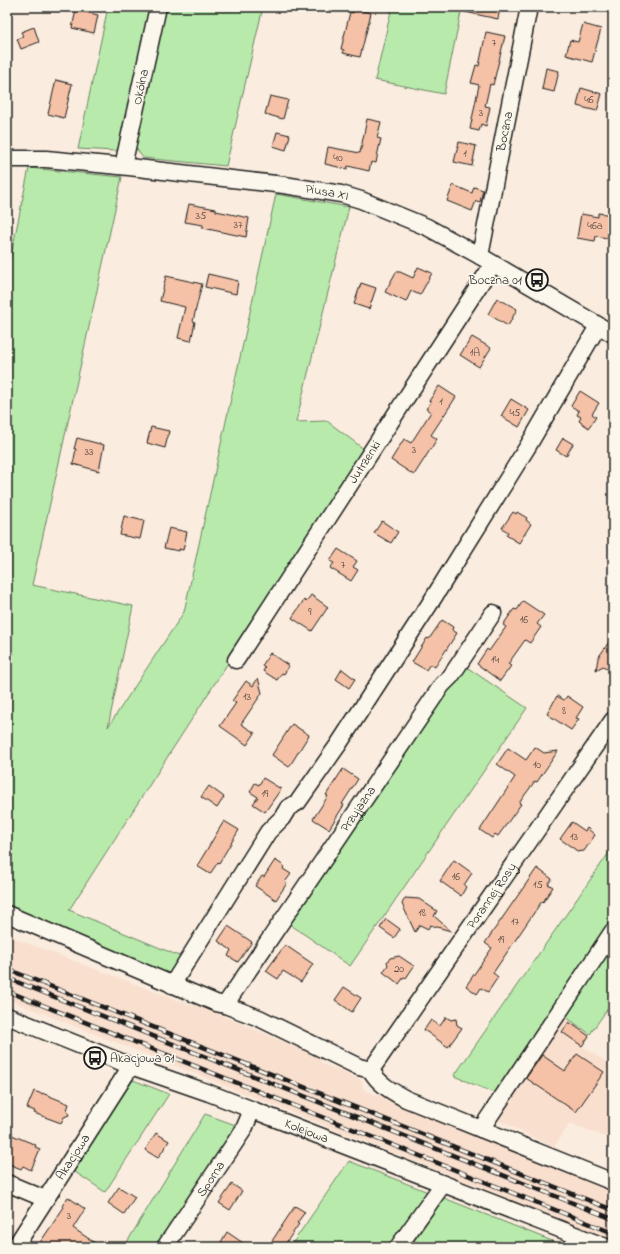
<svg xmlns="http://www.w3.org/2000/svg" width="620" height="1254" viewBox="0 0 620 1254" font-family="'Indie Flower',sans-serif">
<rect width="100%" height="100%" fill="#faecde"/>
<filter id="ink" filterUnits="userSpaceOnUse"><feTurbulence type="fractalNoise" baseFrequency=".025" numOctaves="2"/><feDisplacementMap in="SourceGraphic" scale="8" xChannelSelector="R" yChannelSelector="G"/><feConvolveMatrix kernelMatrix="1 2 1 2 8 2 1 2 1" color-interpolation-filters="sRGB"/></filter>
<g filter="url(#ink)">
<!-- built -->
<path fill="#f9dfce" d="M 7,931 L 16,939 L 190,1005 L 200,1006 L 316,1056 L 323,1064 L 361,1080 L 364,1090 L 613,1190 L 613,1240 L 7,999 Z
M 563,1015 L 590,1034 L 582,1046 L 611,1065 L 605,1073 L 611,1077 L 613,1074 L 613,1140 L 570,1123 L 554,1147 L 496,1119 Z"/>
<!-- green -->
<path fill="#b8ebab" stroke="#6a8464" d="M 108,7 L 153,7 L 119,146 L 116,151 L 78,149 Z
M 157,7 L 263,7 L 226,166 L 143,158 L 133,144 Z
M 392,7 L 462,7 L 444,94 L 375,80 Z
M 29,168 L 122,177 L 32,585 L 133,606 L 108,727 L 184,612 L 276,194 L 349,207 L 296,422 L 327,421 L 365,450 L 69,910 L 184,958 L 171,979 L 56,930 L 7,905 L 7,275 Z
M 462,664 L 527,708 L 350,966 L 288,923 Z
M 613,847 L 613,918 L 494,1093 L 454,1076 Z
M 613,942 L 613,1001 L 590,1034 L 563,1015 Z
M 133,1080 L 169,1094 L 105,1192 L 72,1170 Z
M 205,1114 L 241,1127 L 161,1247 L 124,1247 Z
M 349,1161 L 428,1192 L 390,1247 L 290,1247 Z
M 444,1198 L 567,1247 L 410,1247 Z"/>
<!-- building -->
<path fill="#f6c2a7" stroke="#1c1c1c" d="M 465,7 L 500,7 L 498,19 L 465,12 Z
M 354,9 L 371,13 L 360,57 L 343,53 L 344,50 L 341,49 L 350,12 L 353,13 Z
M 76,10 L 98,15 L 94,33 L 72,28 Z
M 583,24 L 601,29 L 592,62 L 566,55 L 570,40 L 578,42 Z
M 34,27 L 39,42 L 21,49 L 17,39 L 23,36 L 21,32 Z
M 486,32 L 505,36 L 493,85 L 490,84 L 485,106 L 490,107 L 486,126 L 481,124 L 479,131 L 470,129 L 479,85 L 471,83 L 476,65 L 479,66 Z
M 546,68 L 559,71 L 554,92 L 542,89 Z
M 56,80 L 72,84 L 64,118 L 48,114 Z
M 581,88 L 602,94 L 597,111 L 577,106 Z
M 270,96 L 288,100 L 283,119 L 265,114 Z
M 367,119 L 381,122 L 377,138 L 381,139 L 378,152 L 376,163 L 371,162 L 369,171 L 348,166 L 347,169 L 325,164 L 328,147 L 360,153 Z
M 277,132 L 290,135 L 286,150 L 273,146 Z
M 459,142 L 476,146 L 472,166 L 454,162 Z
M 453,185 L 472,193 L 474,187 L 483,190 L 480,202 L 476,201 L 472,211 L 447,201 Z
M 189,204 L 216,209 L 216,211 L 249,218 L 246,237 L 203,228 L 203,225 L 185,222 Z
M 598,213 L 613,215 L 613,239 L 596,236 L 595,241 L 577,238 L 581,214 L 598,217 Z
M 418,267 L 432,273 L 420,295 L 411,291 L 406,302 L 385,292 L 396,272 L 400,272 L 413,278 Z
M 208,274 L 238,281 L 236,294 L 205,287 Z
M 166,276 L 202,284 L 193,321 L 195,322 L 191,341 L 178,338 L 185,307 L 160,301 Z
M 361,283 L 376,288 L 369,309 L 354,304 Z
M 497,298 L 517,309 L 508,326 L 488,314 Z
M 472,337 L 491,348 L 479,367 L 460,355 Z
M 439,386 L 456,397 L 431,435 L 437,439 L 414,475 L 391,460 L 404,439 L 411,443 L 431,412 L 426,409 L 431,402 L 429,401 Z
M 580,391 L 599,403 L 592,414 L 596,417 L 589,428 L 579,421 L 581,417 L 577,415 L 579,411 L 571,406 Z
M 511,399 L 529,410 L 519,427 L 501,416 Z
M 151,427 L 169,431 L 165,448 L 147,443 Z
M 77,438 L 104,445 L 99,471 L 73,464 L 76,449 L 74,449 Z
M 563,438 L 573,444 L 566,456 L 556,450 Z
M 513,512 L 516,514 L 517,512 L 527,518 L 526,520 L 531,524 L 519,543 L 506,535 L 508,532 L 502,528 Z
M 124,516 L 144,521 L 140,539 L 120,535 Z
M 382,521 L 398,532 L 391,543 L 374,533 Z
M 169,528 L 187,532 L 183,550 L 179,549 L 179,551 L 164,548 Z
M 338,549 L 357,561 L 353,567 L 358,570 L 351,581 L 330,568 L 334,563 L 330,561 Z
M 311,595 L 328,607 L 312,631 L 292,618 L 304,600 L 306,602 Z
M 523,601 L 544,615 L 537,624 L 541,627 L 530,643 L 525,640 L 508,664 L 511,666 L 500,681 L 477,664 L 487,649 L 489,651 L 506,627 L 503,625 L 514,609 L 517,610 Z
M 442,620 L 453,627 L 452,630 L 457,633 L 435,667 L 430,664 L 426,670 L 412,662 L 427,638 L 429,639 Z
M 613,636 L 613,672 L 603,666 L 596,670 L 598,658 Z
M 270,653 L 289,666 L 284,674 L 282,673 L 277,680 L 263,671 L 265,668 L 262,666 Z
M 342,669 L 355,679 L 349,688 L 336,679 Z
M 258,678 L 262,693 L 241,724 L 255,733 L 247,745 L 220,726 L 236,703 L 232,701 L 246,681 L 253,686 Z
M 557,696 L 564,700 L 567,696 L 583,707 L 576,718 L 579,719 L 571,730 L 547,714 Z
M 292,724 L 309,735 L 289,767 L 272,755 Z
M 535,747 L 544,753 L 558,751 L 537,782 L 535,781 L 519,803 L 521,804 L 498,836 L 495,834 L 492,838 L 480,830 L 515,777 L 497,764 L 508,748 L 526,760 Z
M 343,769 L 358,779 L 342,804 L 344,805 L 329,829 L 313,819 L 328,796 L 326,795 Z
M 263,778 L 281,789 L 265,812 L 253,804 L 258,797 L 250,792 L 255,783 L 259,785 Z
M 209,786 L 224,797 L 217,808 L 201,797 Z
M 224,821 L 239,830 L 219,863 L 218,862 L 210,874 L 197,866 Z
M 572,822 L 585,831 L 587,828 L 595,835 L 584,851 L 577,852 L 576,850 L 560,839 Z
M 275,860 L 284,866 L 283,869 L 291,874 L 285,882 L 287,883 L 276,900 L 255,886 L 262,876 L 264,877 Z
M 454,860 L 472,873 L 464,885 L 466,887 L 461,896 L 440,881 Z
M 537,868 L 552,879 L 548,884 L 553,887 L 543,902 L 542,901 L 493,973 L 498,977 L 488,992 L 481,988 L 477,994 L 466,986 L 492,948 L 485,943 Z
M 405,898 L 419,899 L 437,911 L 434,916 L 451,931 L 430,925 L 428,929 L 420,925 L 415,932 L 402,904 Z
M 386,919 L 400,929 L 394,938 L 380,928 Z
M 228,926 L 252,942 L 238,962 L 228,956 L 231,950 L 218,941 Z
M 285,945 L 313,964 L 301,982 L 283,971 L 278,979 L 266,971 Z
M 399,956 L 414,966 L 406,978 L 404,977 L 399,984 L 383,972 L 388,965 L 387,962 L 390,958 Z
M 344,987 L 361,998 L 352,1012 L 335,1000 Z
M 446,1017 L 451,1020 L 456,1019 L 457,1025 L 462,1028 L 448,1047 L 424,1030 L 431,1020 L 440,1026 Z
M 569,1022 L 589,1036 L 582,1046 L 562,1032 Z
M 577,1054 L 604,1072 L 576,1112 L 526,1078 L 542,1055 L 565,1071 Z
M 34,1091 L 42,1094 L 42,1093 L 69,1104 L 67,1110 L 69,1115 L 64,1117 L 61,1123 L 34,1113 L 35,1111 L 27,1108 Z
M 7,1133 L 36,1145 L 35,1147 L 40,1149 L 31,1170 L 23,1166 L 21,1169 L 7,1163 Z
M 156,1133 L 169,1141 L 158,1158 L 145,1150 Z
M 232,1184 L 242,1191 L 230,1210 L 219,1203 Z
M 119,1187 L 135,1197 L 124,1214 L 108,1203 Z
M 68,1197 L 85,1209 L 73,1228 L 101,1247 L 37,1247 L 64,1207 L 62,1206 Z
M 295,1206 L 305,1212 L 297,1223 L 299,1224 L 283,1247 L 268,1247 Z
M 227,1232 L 249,1247 L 218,1247 Z"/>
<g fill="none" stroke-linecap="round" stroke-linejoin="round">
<!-- minor casing -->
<g stroke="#1c1c1c" stroke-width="19">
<g id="minor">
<path id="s1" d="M 7,159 L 46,159 L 129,167 L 284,185 L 341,194 L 361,200 L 427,227 L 480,256 L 613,334"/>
<path id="s2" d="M 123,166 L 158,7"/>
<path id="s3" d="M 480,256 L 529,7"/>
<path id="s4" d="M 236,660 L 493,264"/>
<path d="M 7,914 L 216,1003 L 225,1005 L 259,1018 L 359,1067 L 371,1070 C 378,1084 393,1092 406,1099 L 613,1182"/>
<path d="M 172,985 L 268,832 L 282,818 L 288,808 L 298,802 L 338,745 L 429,605 L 528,446 L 598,326"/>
<path id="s5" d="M 225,1005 L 442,685 L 451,676 L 493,613"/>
<path id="s6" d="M 7,1016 L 131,1066 L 209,1093 L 606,1247"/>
<path id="s7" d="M 371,1070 L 613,720"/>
<path d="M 481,1129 L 613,931"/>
<path d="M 7,1183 L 45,1199"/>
<path id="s8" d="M 15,1247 L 131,1066"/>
<path id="s9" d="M 165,1247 L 244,1129 L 252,1110"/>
<path d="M 398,1247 L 443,1184"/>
</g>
</g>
<!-- minor -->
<use href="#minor" stroke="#fbf7ec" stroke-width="16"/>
<!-- rail casing -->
<g stroke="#1c1c1c" stroke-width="4.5">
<path id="rail" d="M 7,969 L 613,1210
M 7,978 L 613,1219
M 7,991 L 613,1233"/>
</g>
<!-- rail -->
<use href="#rail" stroke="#fbf7ec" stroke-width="3" stroke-dasharray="9" stroke-linecap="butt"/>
</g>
</g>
<!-- icons -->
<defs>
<g id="bus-ring" transform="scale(1.15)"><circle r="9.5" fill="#fbf7ec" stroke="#1c1c1c" stroke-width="1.5"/><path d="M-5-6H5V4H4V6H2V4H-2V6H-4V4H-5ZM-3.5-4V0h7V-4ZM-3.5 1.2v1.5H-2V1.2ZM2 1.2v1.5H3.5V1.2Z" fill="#1c1c1c"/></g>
</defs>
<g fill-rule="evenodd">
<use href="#bus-ring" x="537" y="280"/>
<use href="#bus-ring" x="95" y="1058"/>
</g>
<g text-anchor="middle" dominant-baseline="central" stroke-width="3.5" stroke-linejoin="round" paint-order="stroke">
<!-- number labels -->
<g font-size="11" fill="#52463f">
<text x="494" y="43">7</text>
<text x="589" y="100">46</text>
<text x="481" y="113">3</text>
<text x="465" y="154">1</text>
<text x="338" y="158">40</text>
<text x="201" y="216">35</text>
<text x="238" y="225">37</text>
<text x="595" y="226">46a</text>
<text x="475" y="353">1A</text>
<text x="441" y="402">1</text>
<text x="515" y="413">45</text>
<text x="414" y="450">3</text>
<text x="89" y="452">33</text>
<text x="343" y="565">7</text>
<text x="310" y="612">9</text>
<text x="524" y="620">16</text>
<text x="495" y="660">14</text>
<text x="247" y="697">13</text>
<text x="564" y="711">8</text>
<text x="537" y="765">10</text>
<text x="265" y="794">19</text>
<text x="574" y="837">13</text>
<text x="456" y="877">16</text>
<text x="538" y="885">15</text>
<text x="422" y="913">18</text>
<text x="515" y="922">17</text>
<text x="501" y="940">19</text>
<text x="399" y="969">20</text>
<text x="69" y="1216">3</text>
</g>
<!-- street labels -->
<g font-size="13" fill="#1c1c1c" stroke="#fbf7ec">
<text stroke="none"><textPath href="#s2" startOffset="81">Okólna</textPath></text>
<text stroke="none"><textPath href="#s3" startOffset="127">Boczna</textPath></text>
<text stroke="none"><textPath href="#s1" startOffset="322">Piusa XI</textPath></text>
<text stroke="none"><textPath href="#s4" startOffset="236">Jutrzenki</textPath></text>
<text stroke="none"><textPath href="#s5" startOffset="237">Przyjazna</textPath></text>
<text stroke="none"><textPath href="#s7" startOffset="212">Porannej Rosy</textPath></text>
<text stroke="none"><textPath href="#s6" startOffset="321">Kolejowa</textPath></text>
<text stroke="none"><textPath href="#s8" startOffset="107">Akacjowa</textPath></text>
<text stroke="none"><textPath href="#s9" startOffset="82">Sporna</textPath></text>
</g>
<!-- poi labels -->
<g font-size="13" fill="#1c1c1c" stroke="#fbf7ec" text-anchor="end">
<text x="522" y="280">Boczna 01</text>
<text x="110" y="1058" text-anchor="start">Akacjowa 01</text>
</g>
</g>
<!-- margin -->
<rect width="620" height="1254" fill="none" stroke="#fbf7ec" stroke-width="24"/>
<rect x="12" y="12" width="596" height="1230" fill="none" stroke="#1c1c1c" stroke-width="1.5" filter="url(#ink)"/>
</svg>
